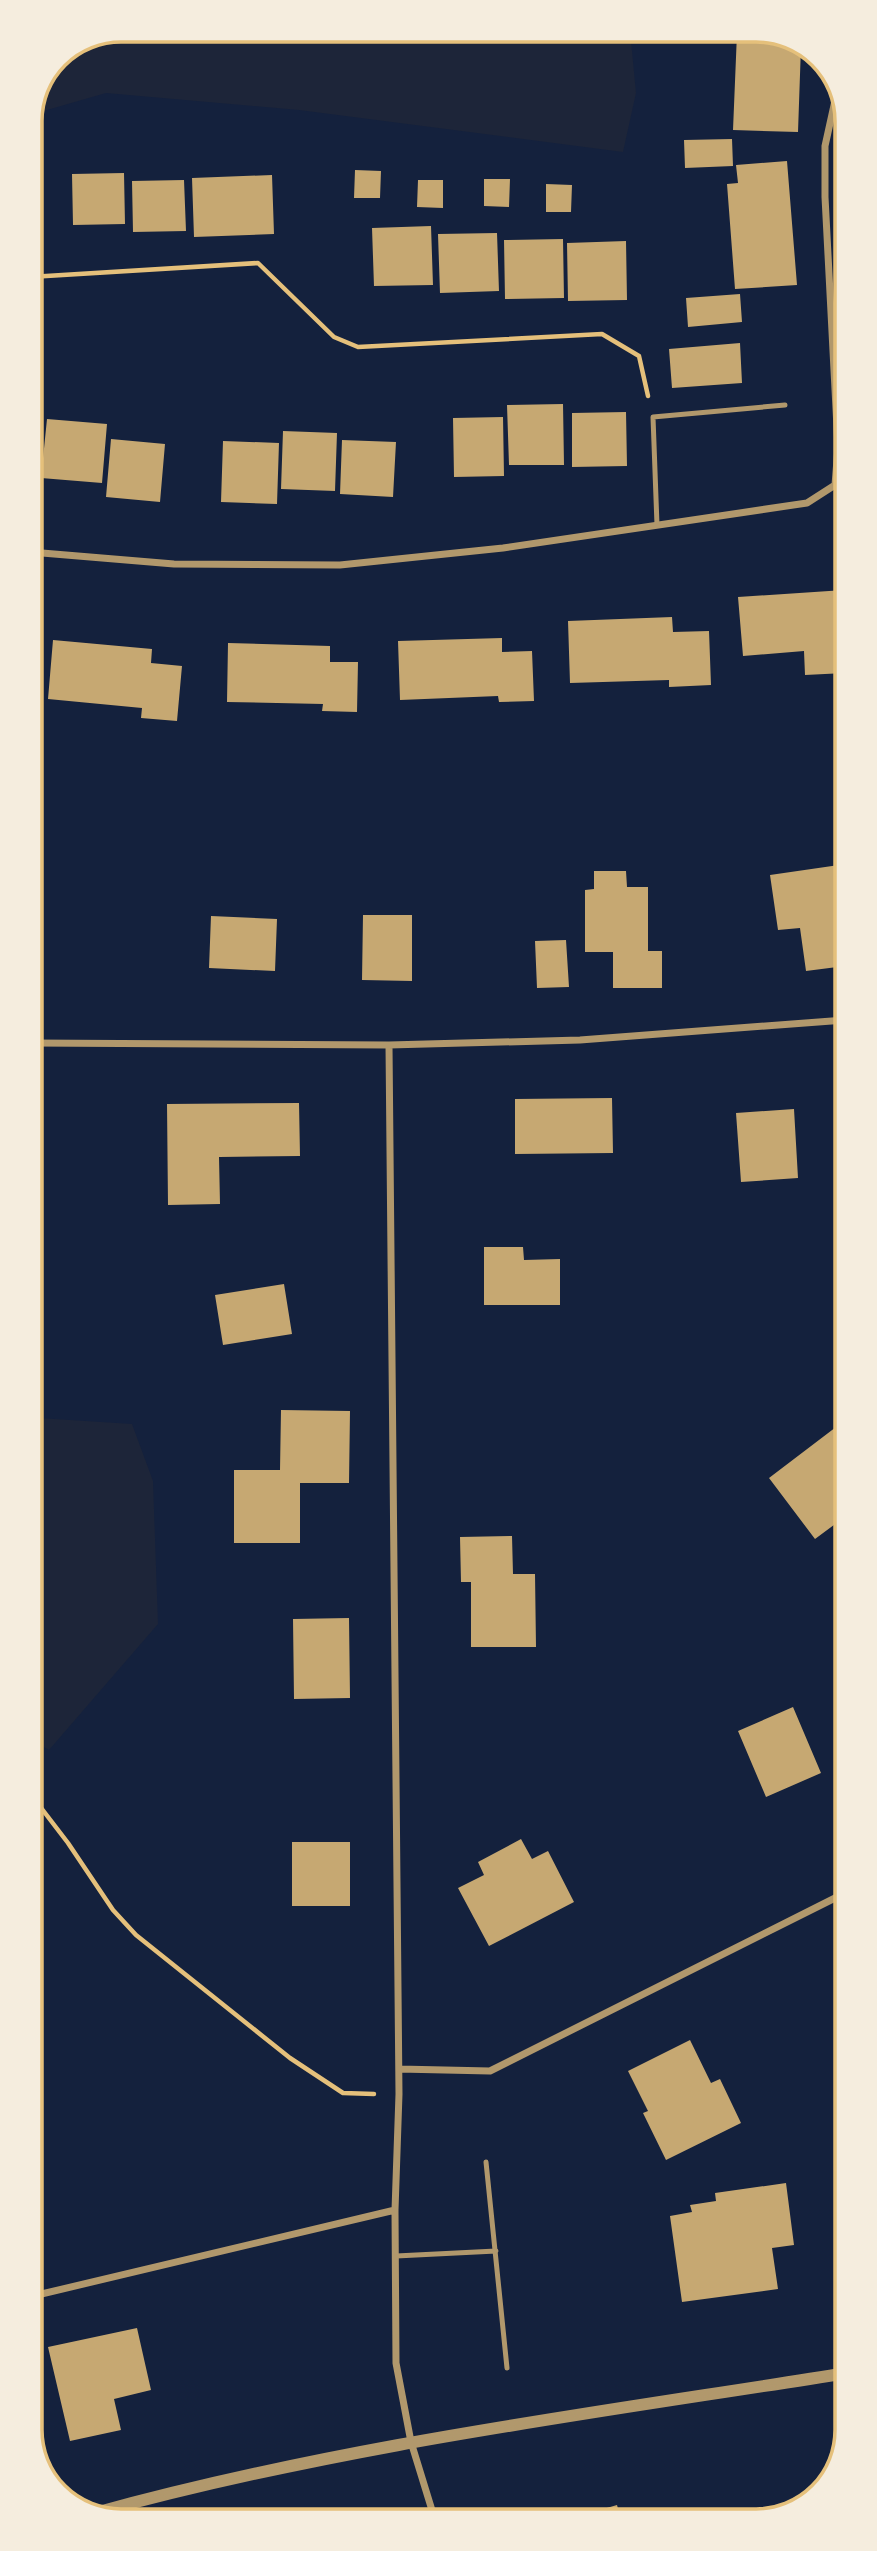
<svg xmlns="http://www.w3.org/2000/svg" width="877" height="2551" viewBox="0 0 877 2551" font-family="Lora,serif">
<rect width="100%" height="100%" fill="#14213d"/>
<!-- green -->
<path fill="#1d2539" d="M 121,30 L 630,30 L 636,93 L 623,152 L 299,110 L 106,93 L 40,112 L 33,108 L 57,56 Z
M 39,1418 L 132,1424 L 153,1481 L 158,1624 L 49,1750 L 32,1740 L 32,1428 Z"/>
<!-- building -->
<path fill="#c6a872" d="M 737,33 L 774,35 L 801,46 L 798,132 L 733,130 Z
M 732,139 L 733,166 L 685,168 L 684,140 Z
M 787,161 L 797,285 L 735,289 L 727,184 L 738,183 L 736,165 Z
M 355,170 L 381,171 L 380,198 L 354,198 Z
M 124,173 L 125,224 L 73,225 L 72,174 Z
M 272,175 L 274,234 L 194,237 L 192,178 Z
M 484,179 L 510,179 L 509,207 L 484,206 Z
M 184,180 L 186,231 L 133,232 L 132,181 Z
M 418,180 L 443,180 L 443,208 L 417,207 Z
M 546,184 L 572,185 L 571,212 L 546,212 Z
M 431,226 L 433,285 L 374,286 L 372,228 Z
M 497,233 L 499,291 L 440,293 L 438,234 Z
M 563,239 L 564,298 L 505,299 L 504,240 Z
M 626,241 L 627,300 L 568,301 L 567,243 Z
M 740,294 L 742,322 L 688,327 L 686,298 Z
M 740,343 L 742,383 L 672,388 L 669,349 Z
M 563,404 L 564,465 L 509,465 L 507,405 Z
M 626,412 L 627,466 L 572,467 L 572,413 Z
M 503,417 L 504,476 L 454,477 L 453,418 Z
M 47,419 L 107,424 L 102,483 L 41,478 Z
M 30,425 L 42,426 L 37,486 L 30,486 Z
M 283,431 L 337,433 L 335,491 L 281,489 Z
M 111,439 L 165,444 L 160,502 L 106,497 Z
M 342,440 L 396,442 L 393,497 L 340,494 Z
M 223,441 L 279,443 L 277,504 L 221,502 Z
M 844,590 L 845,673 L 805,675 L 804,651 L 743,656 L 738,597 Z
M 672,617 L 673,632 L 709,631 L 711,685 L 669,687 L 669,680 L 570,683 L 568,621 Z
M 502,638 L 502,652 L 532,651 L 534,701 L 499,702 L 498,696 L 400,700 L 398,641 Z
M 53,640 L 152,649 L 151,663 L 182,666 L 177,721 L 141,718 L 142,708 L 48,699 Z
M 228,643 L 330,646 L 330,662 L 358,662 L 357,712 L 322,711 L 323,704 L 227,702 Z
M 839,865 L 845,905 L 845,966 L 806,971 L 800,928 L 778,930 L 770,875 Z
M 594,871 L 626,871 L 627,887 L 648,887 L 648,951 L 662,951 L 662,988 L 613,988 L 613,952 L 585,952 L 585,890 L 594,889 Z
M 363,915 L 412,915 L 412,981 L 362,980 Z
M 211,916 L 277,919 L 275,971 L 209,968 Z
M 566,940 L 569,987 L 537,988 L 535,941 Z
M 612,1098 L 613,1153 L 515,1154 L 515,1099 Z
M 299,1103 L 300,1156 L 219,1157 L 220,1204 L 168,1205 L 167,1104 Z
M 794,1109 L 798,1178 L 741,1182 L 736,1113 Z
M 484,1247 L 523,1247 L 524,1260 L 560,1259 L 560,1305 L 484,1305 Z
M 284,1284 L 292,1334 L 223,1345 L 215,1295 Z
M 281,1410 L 350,1411 L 349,1483 L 300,1483 L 300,1543 L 234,1543 L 234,1470 L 280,1470 Z
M 840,1424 L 846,1432 L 846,1516 L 815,1539 L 769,1478 Z
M 512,1536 L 513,1574 L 535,1574 L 536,1647 L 471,1647 L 471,1582 L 461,1582 L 460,1537 Z
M 349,1618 L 350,1698 L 294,1699 L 293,1619 Z
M 793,1707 L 821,1773 L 766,1797 L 738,1731 Z
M 521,1839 L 532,1859 L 548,1851 L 574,1902 L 489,1946 L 458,1888 L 484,1875 L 478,1862 Z
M 292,1842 L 350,1842 L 350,1906 L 292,1906 Z
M 690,2040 L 711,2083 L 720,2079 L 741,2123 L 666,2160 L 643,2113 L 648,2111 L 628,2071 Z
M 786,2183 L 794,2245 L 772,2248 L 778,2289 L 682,2302 L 670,2216 L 692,2212 L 690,2205 L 716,2201 L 715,2193 Z
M 137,2328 L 151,2390 L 114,2399 L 121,2430 L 70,2441 L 48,2347 Z
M 617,2505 L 621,2519 L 572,2519 L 572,2518 Z
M 370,2511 L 373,2520 L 341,2520 L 341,2519 Z"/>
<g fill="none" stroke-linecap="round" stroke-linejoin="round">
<!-- path -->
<path stroke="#e5c07b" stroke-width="4.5" d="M 30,277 L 258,263 L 334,337 L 358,347 L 602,334 L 639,356 L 648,396
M 32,1796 L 68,1843 L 113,1910 L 136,1935 L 290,2058 L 343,2093 L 374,2094"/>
<!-- service -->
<path stroke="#b1986c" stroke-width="5" d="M 657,525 L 653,417 L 785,405
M 486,2162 L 507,2368
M 396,2256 L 496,2251"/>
<!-- minor -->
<path stroke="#b1986c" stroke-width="7" d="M 30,552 L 174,564 L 340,565 L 503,548 L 807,503 L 835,485 L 838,447 L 825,197 L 825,146 L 838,87
M 31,1043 L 389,1045 L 580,1040 L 845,1020
M 389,1045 L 399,2094 L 395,2210 L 396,2363 L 411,2442 L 435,2520
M 399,2069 L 490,2071 L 847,1892
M 33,2296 L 395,2210"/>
<!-- tertiary -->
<path stroke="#b1986c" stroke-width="12" d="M 95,2513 C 341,2445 596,2413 847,2373"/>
</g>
<!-- crop -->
<path d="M0 0H877V2551H0ZM121 42H756A79 79 0 0 1 835 121V2430A79 79 0 0 1 756 2509H121A79 79 0 0 1 42 2430V121A79 79 0 0 1 121 42Z" fill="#f5edde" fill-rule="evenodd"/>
<path fill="none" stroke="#e5c07b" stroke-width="3.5" d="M121 42H756A79 79 0 0 1 835 121V2430A79 79 0 0 1 756 2509H121A79 79 0 0 1 42 2430V121A79 79 0 0 1 121 42Z"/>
</svg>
